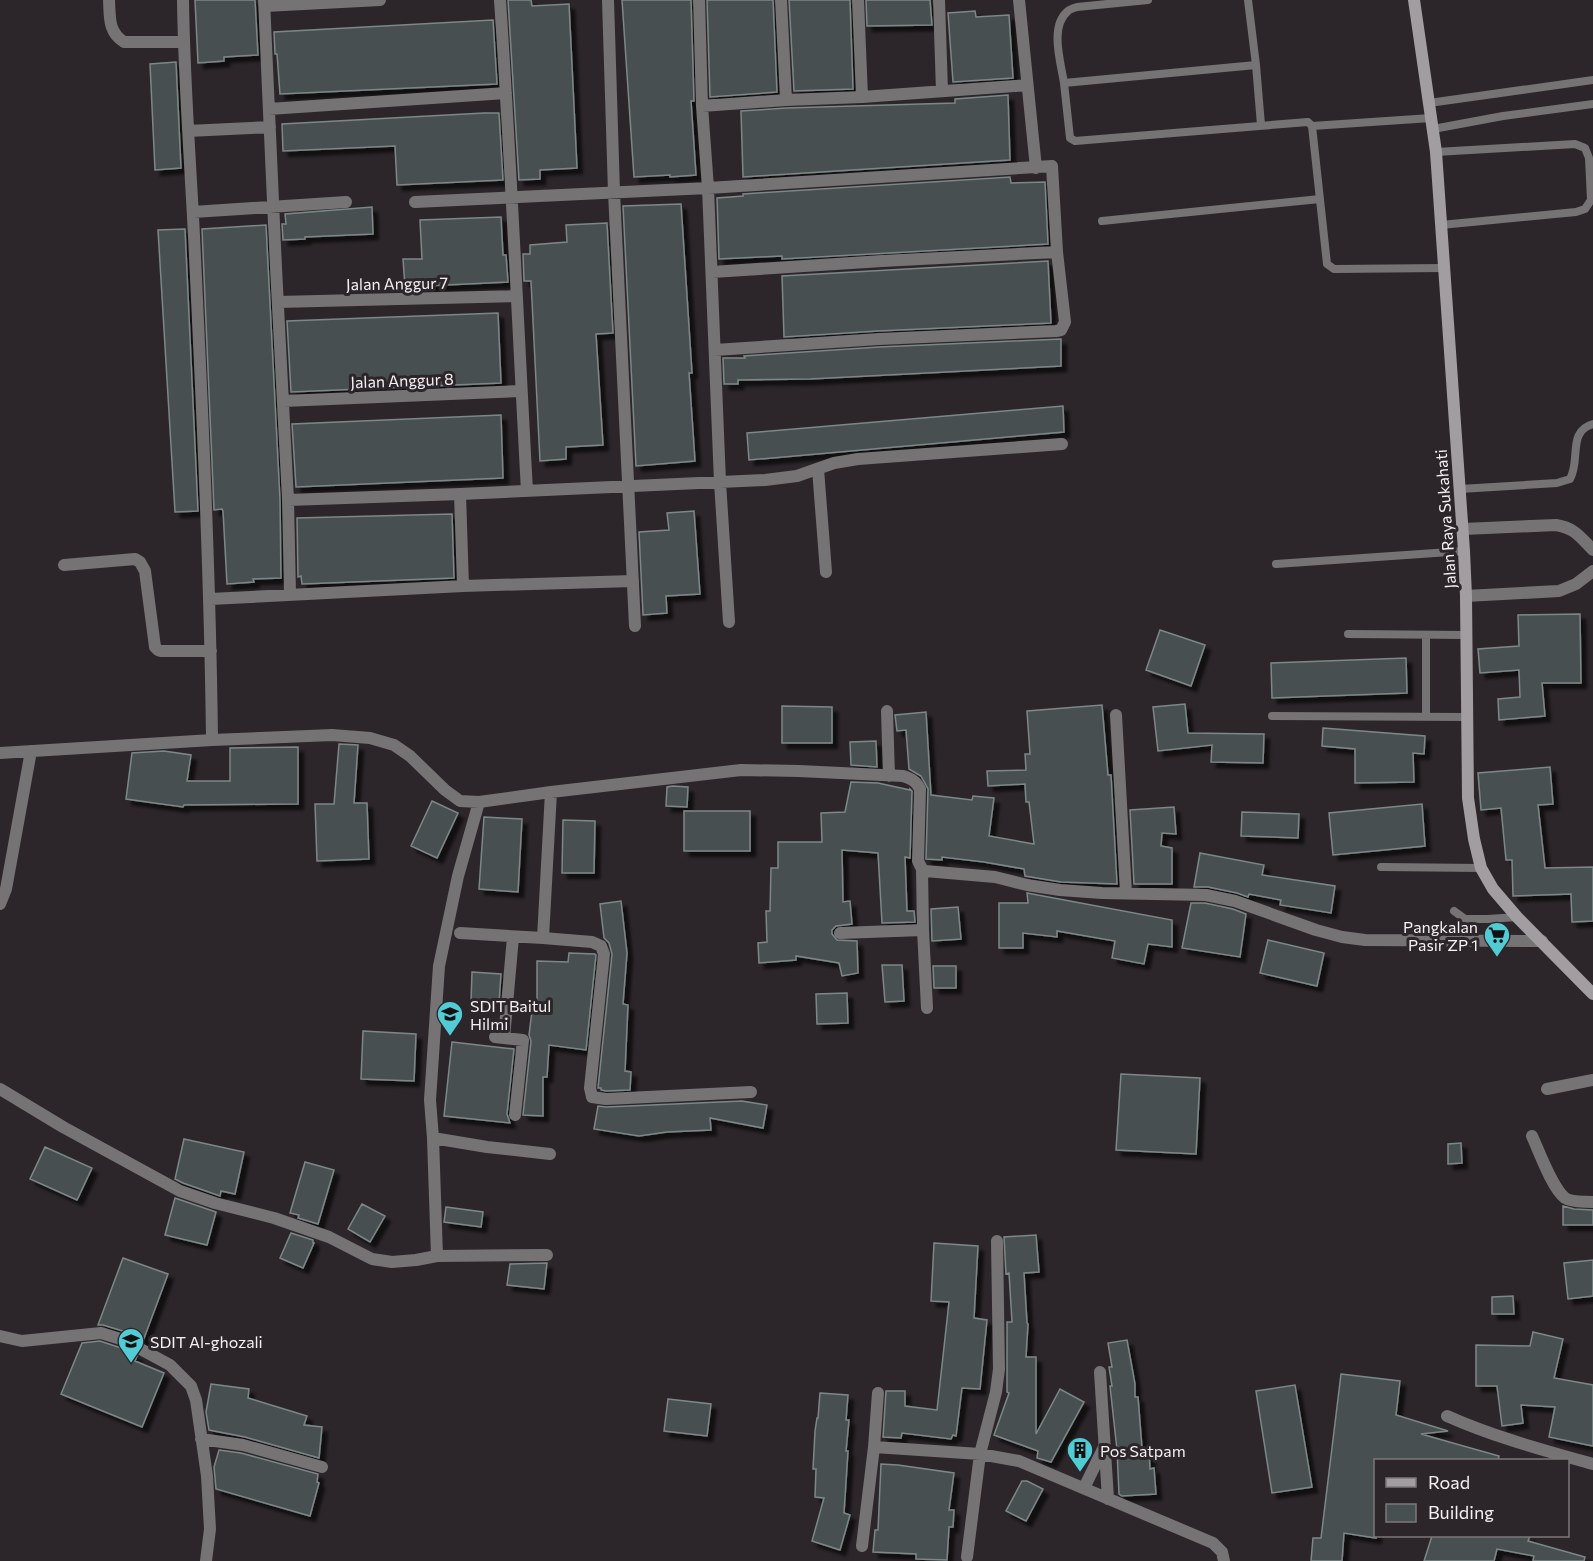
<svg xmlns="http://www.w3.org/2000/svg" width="1593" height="1561" viewBox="0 0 1593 1561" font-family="Commissioner,sans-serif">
<defs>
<filter id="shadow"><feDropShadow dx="5.5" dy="5.5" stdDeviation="1.5" flood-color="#0009"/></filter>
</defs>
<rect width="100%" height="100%" fill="#2c262a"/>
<!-- building -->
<path fill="#475051" stroke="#7d8788" stroke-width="1.5" filter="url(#shadow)" d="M 195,0 L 255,0 L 258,55 L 224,57 L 224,61 L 198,63 Z
M 508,0 L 531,0 L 532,6 L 569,4 L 577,168 L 540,170 L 540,179 L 519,180 Z
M 622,0 L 691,0 L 694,101 L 691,101 L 696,175 L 670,177 L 670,175 L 634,177 Z
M 707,0 L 773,0 L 777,92 L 710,97 Z
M 789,0 L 850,0 L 853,89 L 794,91 Z
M 866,0 L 930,0 L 932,25 L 867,26 Z
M 975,11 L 976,17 L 1009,15 L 1013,78 L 953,82 L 948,13 Z
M 493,20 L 497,84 L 280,94 L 277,54 L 275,54 L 274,32 Z
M 176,62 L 181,168 L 155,170 L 150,64 Z
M 1008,95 L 1010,160 L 743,177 L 741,111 L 786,108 L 955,103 L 955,99 Z
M 484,113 L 499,113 L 503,180 L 397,185 L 395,146 L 283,151 L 282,124 Z
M 1010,177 L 1011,183 L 1045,182 L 1048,244 L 782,259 L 782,256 L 719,259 L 717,198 L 743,196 L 743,194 Z
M 681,204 L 692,373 L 689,373 L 695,461 L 636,466 L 623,206 Z
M 372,207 L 373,234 L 305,237 L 305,239 L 283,240 L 282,224 L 286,224 L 285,214 Z
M 501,217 L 503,255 L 506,255 L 508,282 L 405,287 L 403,259 L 422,259 L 420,220 Z
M 607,223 L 613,333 L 596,334 L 603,445 L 566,447 L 566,459 L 540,461 L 531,281 L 524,281 L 523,254 L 530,254 L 530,245 L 567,242 L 566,225 Z
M 266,225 L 280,500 L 281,578 L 253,579 L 254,582 L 227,584 L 223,511 L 222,509 L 214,510 L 202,229 Z
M 185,229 L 198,511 L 175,512 L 158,230 Z
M 1048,261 L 1051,323 L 878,331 L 784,337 L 782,276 Z
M 498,313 L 501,383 L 291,392 L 287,321 Z
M 1061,339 L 1061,366 L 810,379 L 738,380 L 738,384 L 724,384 L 723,358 L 745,358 L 744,356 L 879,347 Z
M 1063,406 L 1064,432 L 749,460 L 747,433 Z
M 501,415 L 503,478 L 296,487 L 292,424 Z
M 694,511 L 700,594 L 666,596 L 667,613 L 643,615 L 639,532 L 669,530 L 667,513 Z
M 452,514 L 454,578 L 302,584 L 301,576 L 298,577 L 297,518 Z
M 1580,614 L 1581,683 L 1542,683 L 1545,716 L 1499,720 L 1498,699 L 1520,697 L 1519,670 L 1480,673 L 1478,649 L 1519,646 L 1518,615 Z
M 1160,630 L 1205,645 L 1191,686 L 1146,670 Z
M 1406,658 L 1407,693 L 1272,698 L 1271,663 Z
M 1185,704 L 1188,733 L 1264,734 L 1263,763 L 1211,762 L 1212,745 L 1158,751 L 1153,707 Z
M 1102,705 L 1108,775 L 1111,775 L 1112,793 L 1117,884 L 1061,882 L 1025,876 L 1024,869 L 984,862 L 942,857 L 942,860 L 926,859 L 928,789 L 921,776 L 909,769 L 906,730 L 897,731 L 895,715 L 926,712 L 931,795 L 972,800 L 973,796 L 994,798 L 989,836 L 1034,844 L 1029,802 L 1026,802 L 1025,784 L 988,786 L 987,771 L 1026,770 L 1025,754 L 1030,754 L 1027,711 Z
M 782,706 L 832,707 L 832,743 L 782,743 Z
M 1323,728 L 1425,736 L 1424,754 L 1413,753 L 1414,782 L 1355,783 L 1355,749 L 1322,746 Z
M 876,741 L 877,767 L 851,765 L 850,742 Z
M 339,744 L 358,745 L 354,803 L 367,803 L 369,859 L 317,861 L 315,804 L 334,804 Z
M 298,747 L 298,804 L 184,805 L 183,807 L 126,799 L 132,753 L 164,751 L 191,755 L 187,781 L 230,781 L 230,748 Z
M 1550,767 L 1553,804 L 1538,805 L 1545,868 L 1593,867 L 1593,921 L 1572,922 L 1571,894 L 1513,896 L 1512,860 L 1506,860 L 1501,808 L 1481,810 L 1478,773 Z
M 851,782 L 878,783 L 910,790 L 910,789 L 912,791 L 910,858 L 905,857 L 907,911 L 914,911 L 915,922 L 882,923 L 878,853 L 842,850 L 843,902 L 850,901 L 852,924 L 836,926 L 832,930 L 832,934 L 837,940 L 857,941 L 858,973 L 842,976 L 839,963 L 796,956 L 796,960 L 759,963 L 758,943 L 767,942 L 766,911 L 770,911 L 771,868 L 778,868 L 778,842 L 822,842 L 821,813 L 845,812 Z
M 673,786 L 688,787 L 687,807 L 666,806 L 667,787 Z
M 432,801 L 458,813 L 437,858 L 411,846 Z
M 1422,804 L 1425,846 L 1333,855 L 1329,813 Z
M 1174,807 L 1176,834 L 1162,833 L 1161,846 L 1172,848 L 1172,884 L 1134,884 L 1130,810 Z
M 684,811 L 750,811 L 750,851 L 684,851 Z
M 1242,812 L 1299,814 L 1298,838 L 1241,836 Z
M 484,817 L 522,819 L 518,892 L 479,889 Z
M 563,820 L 595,821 L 594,873 L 562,873 Z
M 1200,853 L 1264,865 L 1262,875 L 1335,886 L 1331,913 L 1280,905 L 1281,900 L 1249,894 L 1248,897 L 1237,893 L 1208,887 L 1194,887 Z
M 1027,893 L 1172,920 L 1172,947 L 1148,944 L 1144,964 L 1112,958 L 1115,941 L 1057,931 L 1057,937 L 1023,933 L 1023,948 L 999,948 L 999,903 L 1028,903 Z
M 621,901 L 627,953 L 623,1004 L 628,1005 L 625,1071 L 631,1072 L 630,1090 L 606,1091 L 601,1090 L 601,1088 L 598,1088 L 612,954 L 609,943 L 604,938 L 600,904 Z
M 1191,903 L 1205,903 L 1233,909 L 1246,914 L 1240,957 L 1182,948 Z
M 958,907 L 961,939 L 932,941 L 931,909 Z
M 1268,940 L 1324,953 L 1317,986 L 1260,973 Z
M 569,953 L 595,954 L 596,955 L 586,1050 L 549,1045 L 547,1077 L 543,1077 L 543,1116 L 523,1115 L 531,1041 L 529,1035 L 532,1011 L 537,1011 L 537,961 L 568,962 Z
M 882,965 L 902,965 L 904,1001 L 885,1002 Z
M 933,966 L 956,966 L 956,988 L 934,988 Z
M 472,972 L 501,974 L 499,1003 L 471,1002 Z
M 847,993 L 848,1023 L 817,1024 L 816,994 Z
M 363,1031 L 416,1034 L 414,1081 L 361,1079 Z
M 452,1042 L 514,1049 L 507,1114 L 510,1123 L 444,1116 Z
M 1121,1074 L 1200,1078 L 1196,1154 L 1116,1150 Z
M 742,1101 L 767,1105 L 763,1128 L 710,1118 L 711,1130 L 667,1132 L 639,1136 L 594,1129 L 598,1106 L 606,1107 Z
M 184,1139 L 244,1152 L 235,1194 L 221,1191 L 220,1196 L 183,1183 L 175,1179 Z
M 1461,1143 L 1462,1163 L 1448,1164 L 1448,1144 Z
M 45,1147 L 92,1168 L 77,1200 L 30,1179 Z
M 305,1162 L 334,1170 L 318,1224 L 298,1218 L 299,1215 L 290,1213 Z
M 175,1198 L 216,1212 L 207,1245 L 165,1235 Z
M 362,1204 L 385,1216 L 370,1242 L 348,1229 Z
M 1563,1206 L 1574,1209 L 1593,1210 L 1593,1225 L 1563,1225 Z
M 446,1207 L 483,1212 L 481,1227 L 444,1222 Z
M 291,1233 L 313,1240 L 313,1243 L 314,1243 L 303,1268 L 280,1258 Z
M 1036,1235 L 1039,1272 L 1024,1273 L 1027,1323 L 1028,1324 L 1026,1357 L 1036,1357 L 1036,1434 L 1060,1389 L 1084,1402 L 1051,1462 L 1037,1458 L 1038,1451 L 994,1435 L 1009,1393 L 1007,1392 L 1007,1322 L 1012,1322 L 1009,1273 L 1006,1274 L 1004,1237 Z
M 934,1243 L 978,1246 L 974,1318 L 987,1320 L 980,1389 L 962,1388 L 956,1436 L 953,1435 L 951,1439 L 902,1433 L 901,1438 L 883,1437 L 886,1391 L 905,1391 L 905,1406 L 937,1410 L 949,1302 L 931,1301 Z
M 123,1258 L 168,1274 L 143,1341 L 126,1332 L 103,1325 L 98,1325 Z
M 1593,1260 L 1593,1296 L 1568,1299 L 1564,1263 Z
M 547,1263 L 544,1289 L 507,1285 L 510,1264 Z
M 1513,1296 L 1514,1314 L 1492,1314 L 1492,1297 Z
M 1533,1332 L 1563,1339 L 1554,1378 L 1593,1385 L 1593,1446 L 1549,1437 L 1555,1407 L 1521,1405 L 1523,1423 L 1502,1426 L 1497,1386 L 1476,1386 L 1476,1345 L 1530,1346 Z
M 1127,1340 L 1135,1384 L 1135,1397 L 1138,1397 L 1142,1448 L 1149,1448 L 1150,1469 L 1154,1468 L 1156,1494 L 1122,1496 L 1119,1494 L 1117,1450 L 1110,1386 L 1112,1386 L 1109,1367 L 1112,1367 L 1108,1343 Z
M 100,1341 L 121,1348 L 137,1356 L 135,1361 L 164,1373 L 142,1427 L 61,1394 L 82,1343 Z
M 1341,1374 L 1400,1381 L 1396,1415 L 1448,1431 L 1421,1434 L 1499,1456 L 1498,1461 L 1376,1461 L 1376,1538 L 1344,1533 L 1342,1561 L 1311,1561 L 1313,1538 L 1321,1538 Z
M 211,1384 L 249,1389 L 248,1398 L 307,1416 L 304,1425 L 322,1427 L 319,1458 L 245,1437 L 209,1430 L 206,1412 Z
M 1295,1385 L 1312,1487 L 1272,1493 L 1256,1391 Z
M 820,1393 L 848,1395 L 846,1420 L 849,1420 L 846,1451 L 848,1451 L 844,1513 L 850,1515 L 840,1550 L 812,1541 L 824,1498 L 815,1497 L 816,1469 L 813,1469 L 815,1431 L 817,1418 L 818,1418 Z
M 668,1399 L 711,1404 L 707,1436 L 664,1431 Z
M 219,1450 L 241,1453 L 318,1474 L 317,1482 L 319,1483 L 310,1516 L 216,1489 L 214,1467 Z
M 881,1464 L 898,1465 L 954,1473 L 949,1510 L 954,1510 L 953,1527 L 949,1527 L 947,1560 L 916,1559 L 916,1554 L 873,1552 L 875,1530 L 878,1530 Z
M 1022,1481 L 1027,1481 L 1043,1489 L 1026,1521 L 1006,1511 Z
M 1432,1536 L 1530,1536 L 1528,1541 L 1585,1557 L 1584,1561 L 1533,1561 L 1534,1556 L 1497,1549 L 1494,1561 L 1424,1561 Z"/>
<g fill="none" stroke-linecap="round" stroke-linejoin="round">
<!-- service -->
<path stroke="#767375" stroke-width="8" d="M 1248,0 L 1256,65 L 1261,125
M 1256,65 L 1064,83 L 1070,138 L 1075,141 L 1308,122 L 1312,126 L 1327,264 L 1334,269 L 1443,268
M 1064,83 C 1061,63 1049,26 1068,11 C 1070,9 1074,8 1077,7 L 1148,0
M 1429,103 L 1593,80
M 1312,126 L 1431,118
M 1433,129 L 1503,116 L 1593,104
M 1436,152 L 1575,144 L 1585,148 L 1589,158 L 1591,200 L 1585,209 L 1576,212 L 1441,225
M 1102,221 L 1320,199
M 1460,489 L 1557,483 L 1570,479 C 1581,460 1567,431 1593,424
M 1276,564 L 1464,551
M 1348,634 L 1466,635
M 1426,635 L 1426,717
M 1272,716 L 1467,717
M 1381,867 L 1481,868
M 1454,911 L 1465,919 L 1488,919 L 1517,917"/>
<!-- minor -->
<path stroke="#767375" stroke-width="12" d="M 109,0 C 110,17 108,32 124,42 L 184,42
M 183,0 C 184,79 190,157 194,236 C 202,404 210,571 212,740
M 264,0 L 276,268 L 288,500 L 290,594
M 500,0 C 511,164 518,327 527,491
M 608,0 L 614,192 L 635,626
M 699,0 L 702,106 L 708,188 L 720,482 L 729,622
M 781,0 L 786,100
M 858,0 L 862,97
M 939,0 L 942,91
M 1019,0 L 1036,168
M 265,6 L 380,0
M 702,106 L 786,100 L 862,97 L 1027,85
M 269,109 L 506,93
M 188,131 L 270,127
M 415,202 L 708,188 L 1052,166 L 1057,252 L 1065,322 L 1061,330 L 1056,331 L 879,339 L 715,350
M 193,212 L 346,202
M 712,272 L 882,261 L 1057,252
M 278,302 L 516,296
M 283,401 L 521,391
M 818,469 L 826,572
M 460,494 L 463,586
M 288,500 L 460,494 L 765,480 L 797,476 L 834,463 L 858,459 L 1062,444
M 1463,529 L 1556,525 C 1575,528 1580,537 1593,550
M 64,565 L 135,559 L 140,562 L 145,571 L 155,647 L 158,650 L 161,651 L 211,651
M 1466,596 L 1559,591 L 1576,584 L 1593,571
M 210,599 L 463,586 L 633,581
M 887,711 L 889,776
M 1116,715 L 1126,893
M 0,753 L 212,740 L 332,735 L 370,738 L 394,745 L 410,756 L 445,790 L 460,801 L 479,802 L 551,792 L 741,770 L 799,771 L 903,776 C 912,779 916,781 920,789 L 918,861 L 922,869 L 925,871 L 995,877 L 1027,885 L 1060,890 L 1102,893 L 1206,895 L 1235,901 L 1316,930 L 1342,937 L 1365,940 L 1542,941
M 551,792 L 543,938 L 592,942 L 601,946 L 604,954 L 590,1088 L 592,1097 L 606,1099 L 751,1092
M 922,869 L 923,930 L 927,1008
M 0,904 L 6,889 L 31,751
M 460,933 L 543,938
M 840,933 L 923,930
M 495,1037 L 523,1040 L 515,1115
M 504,1038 L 513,937
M 0,1089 L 63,1127 L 180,1191 L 215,1203 L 274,1218 L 329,1237 L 372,1259 L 392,1262 L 416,1260 L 437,1256 L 547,1255
M 1547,1089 L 1593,1080
M 1532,1136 C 1539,1151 1552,1188 1565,1198 C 1573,1203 1584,1201 1593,1202
M 433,1138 L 487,1147 L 550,1154
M 437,1256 L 433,1138 L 430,1100 L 439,966 L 458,876 L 479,802
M 0,1336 L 22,1341 L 101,1333 L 124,1340 L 170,1365 L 191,1386 L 196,1400 L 207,1476 L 210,1529 L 206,1561
M 1100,1372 L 1108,1499
M 1447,1416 C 1494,1437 1543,1450 1593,1464
M 201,1439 L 243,1445 L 322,1467
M 874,1447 L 980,1454 L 1019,1461 L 1213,1543 L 1222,1552 L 1224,1561
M 1084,1488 L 1104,1447
M 862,1546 L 874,1447 L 878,1393
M 967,1557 L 980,1454 L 996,1392 L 999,1369 L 997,1241"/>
<!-- secondary -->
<path stroke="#a29da1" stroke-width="12" d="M 1414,0 L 1436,152 L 1464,551 L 1466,596 L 1468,798 L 1474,839 L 1481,868 L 1493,889 L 1517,917 L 1593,994"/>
</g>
<!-- icons -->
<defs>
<g id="supermarket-pin" transform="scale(1.35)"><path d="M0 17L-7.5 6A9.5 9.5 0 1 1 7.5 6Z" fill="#51ccd4" stroke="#2c262a"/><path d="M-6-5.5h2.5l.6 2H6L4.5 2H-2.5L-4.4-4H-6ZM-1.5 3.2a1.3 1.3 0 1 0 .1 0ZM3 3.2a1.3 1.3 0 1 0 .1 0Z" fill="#111"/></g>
<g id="school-pin" transform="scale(1.35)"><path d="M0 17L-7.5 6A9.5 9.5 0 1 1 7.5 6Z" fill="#51ccd4" stroke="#2c262a"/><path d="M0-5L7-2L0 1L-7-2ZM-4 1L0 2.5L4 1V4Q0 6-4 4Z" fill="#111"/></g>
<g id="building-pin" transform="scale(1.35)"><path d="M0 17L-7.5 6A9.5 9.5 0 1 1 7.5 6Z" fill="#51ccd4" stroke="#2c262a"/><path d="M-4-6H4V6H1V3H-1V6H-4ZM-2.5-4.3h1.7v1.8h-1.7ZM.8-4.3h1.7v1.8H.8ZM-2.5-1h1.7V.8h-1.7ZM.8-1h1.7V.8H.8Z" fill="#111"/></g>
</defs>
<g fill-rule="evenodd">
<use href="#supermarket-pin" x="1497" y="935"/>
<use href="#school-pin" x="450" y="1014"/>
<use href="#school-pin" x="131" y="1341"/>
<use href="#building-pin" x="1080" y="1450"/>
</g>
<g text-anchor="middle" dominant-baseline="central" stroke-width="6" stroke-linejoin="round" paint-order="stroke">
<!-- street labels -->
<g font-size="16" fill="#f4f0f3" stroke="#2c262a">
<text transform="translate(397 283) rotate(-1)">Jalan Anggur 7</text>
<text transform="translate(402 380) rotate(-2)">Jalan Anggur 8</text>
<text transform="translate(1445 519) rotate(-94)">Jalan Raya Sukahati</text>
</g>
<!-- poi labels -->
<g font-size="16" fill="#f4f0f3" stroke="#2c262a" text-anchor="start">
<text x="1478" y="926" text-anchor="end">Pangkalan<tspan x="1478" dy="18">Pasir ZP 1</tspan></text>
<text x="470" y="1005">SDIT Baitul<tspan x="470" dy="18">Hilmi</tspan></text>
<text x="150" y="1341">SDIT Al-ghozali</text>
<text x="1100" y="1450">Pos Satpam</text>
</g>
</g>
<!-- legend -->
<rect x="1374" y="1459" width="195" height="78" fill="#2c262a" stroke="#7c777a" stroke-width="1.5"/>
<rect x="1386" y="1478" width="30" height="9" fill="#a29da1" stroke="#7c777a" stroke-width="1.5"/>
<text x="1428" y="1489" font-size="18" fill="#f4f0f3">Road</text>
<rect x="1386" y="1504" width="30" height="18" fill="#475051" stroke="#7c777a" stroke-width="1.5"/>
<text x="1428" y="1519" font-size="18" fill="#f4f0f3">Building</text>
</svg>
